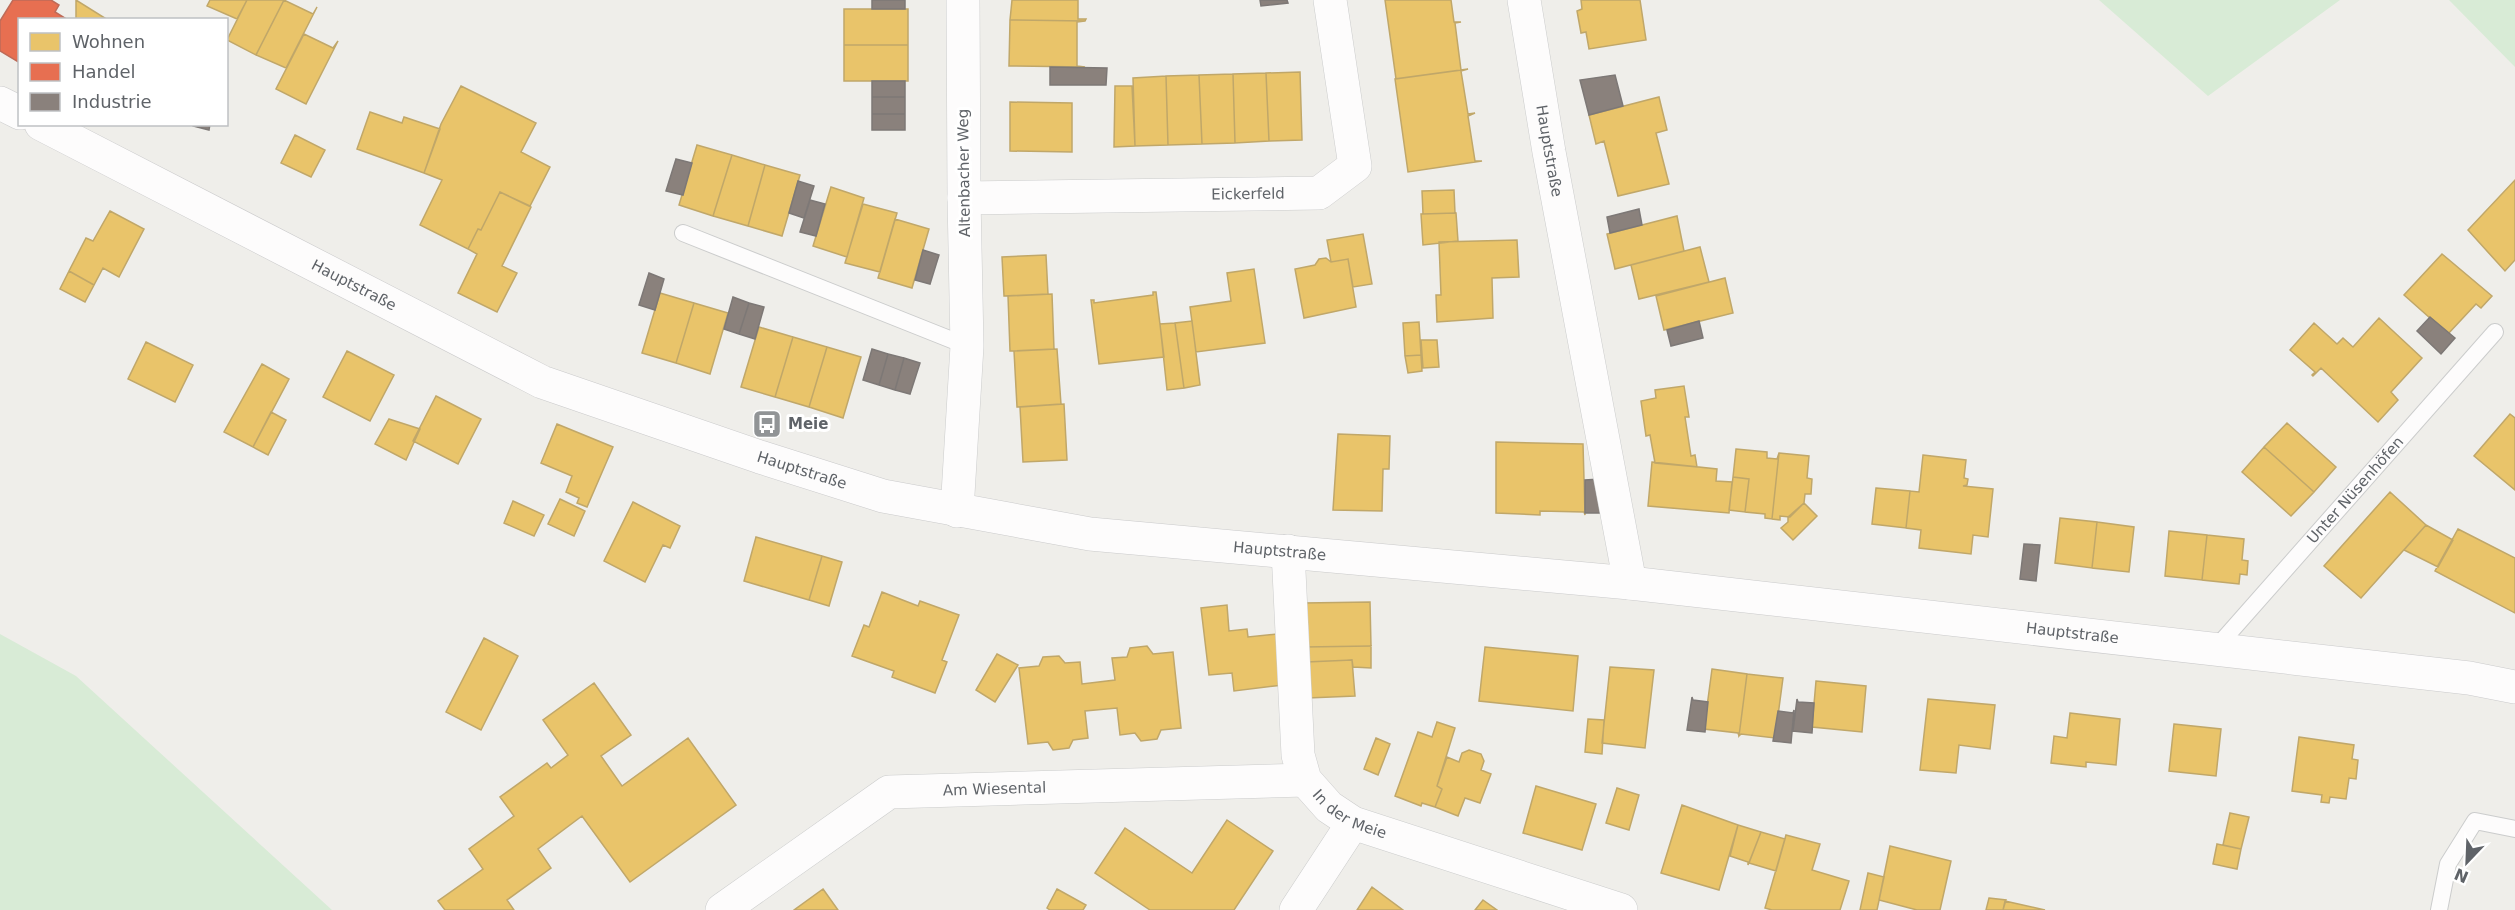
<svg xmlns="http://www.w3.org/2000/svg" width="2515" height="910" viewBox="0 0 2515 910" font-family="'DejaVu Sans',sans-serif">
<rect width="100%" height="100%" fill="#efeeea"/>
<!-- green -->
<path fill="#d8ebd6" d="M 2099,0 L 2340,0 L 2208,96 Z
M 2449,0 L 2515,0 L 2515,67 Z
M 0,634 L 76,676 L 332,910 L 0,910 Z"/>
<!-- homes -->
<path fill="#e9c46a" stroke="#c0a769" stroke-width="1.5" d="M 76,0 L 108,20 L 76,20 Z
M 210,0 L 247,0 L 237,19 L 207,6 Z
M 247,0 L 284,0 L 256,55 L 227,40 Z
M 284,0 L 313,14 L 317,7 L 286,68 L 256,55 Z
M 1012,0 L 1078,0 L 1078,19 L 1086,19 L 1085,21 L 1010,20 Z
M 1385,0 L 1451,0 L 1454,22 L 1461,22 L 1455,23 L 1461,70 L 1396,79 Z
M 1581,0 L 1640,0 L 1646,40 L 1589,49 L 1586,32 L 1581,33 L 1577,11 L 1582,9 Z
M 844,9 L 908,9 L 908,45 L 844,45 Z
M 1010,20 L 1085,21 L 1077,22 L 1077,66 L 1085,67 L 1009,66 Z
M 304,34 L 333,48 L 338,41 L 306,104 L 276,89 Z
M 844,45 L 908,45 L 908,81 L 844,81 Z
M 1468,69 L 1461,71 L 1468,114 L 1475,113 L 1468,116 L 1475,161 L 1482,161 L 1408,172 L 1395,79 Z
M 1300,72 L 1302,140 L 1269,141 L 1266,73 Z
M 1266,73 L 1269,141 L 1235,143 L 1233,74 Z
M 1233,74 L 1235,143 L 1202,144 L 1199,75 Z
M 1199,75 L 1202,144 L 1168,145 L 1166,76 Z
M 1166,76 L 1168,145 L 1135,146 L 1133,78 Z
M 461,86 L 536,123 L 521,152 L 550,167 L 530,206 L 500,192 L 481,230 L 478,229 L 468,249 L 420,225 L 442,180 L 424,173 L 441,124 Z
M 1115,86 L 1132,86 L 1135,146 L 1114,147 Z
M 1659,97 L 1667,130 L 1656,133 L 1669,184 L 1618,196 L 1604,141 L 1596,144 L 1589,115 Z
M 1010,102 L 1072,103 L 1072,152 L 1010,151 Z
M 370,112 L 402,123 L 404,117 L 440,129 L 424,173 L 357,149 Z
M 295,135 L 325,150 L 311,177 L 281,163 Z
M 697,145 L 732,155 L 713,216 L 679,205 Z
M 732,155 L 765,165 L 748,226 L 713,216 Z
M 765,165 L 800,175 L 782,236 L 748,226 Z
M 2515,180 L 2515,260 L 2505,271 L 2468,230 Z
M 831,187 L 864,198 L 847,257 L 813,246 Z
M 1454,190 L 1455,213 L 1423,214 L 1422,191 Z
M 500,192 L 531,207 L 502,266 L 517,273 L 497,312 L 458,293 L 477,254 L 468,249 L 478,229 L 481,230 Z
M 863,204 L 897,213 L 880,272 L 845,263 Z
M 110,211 L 144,229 L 119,277 L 103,268 L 94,285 L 69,271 L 86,238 L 93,241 Z
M 1456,213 L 1458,241 L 1423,245 L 1421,214 Z
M 1677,216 L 1684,251 L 1615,269 L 1607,234 Z
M 895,219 L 929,229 L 912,288 L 878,278 Z
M 1363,234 L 1372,284 L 1353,287 L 1348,259 L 1331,262 L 1327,240 Z
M 1517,240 L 1519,277 L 1492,278 L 1493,318 L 1437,322 L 1436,295 L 1441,295 L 1439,242 Z
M 1700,247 L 1709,282 L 1639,299 L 1631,265 Z
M 2442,254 L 2492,296 L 2481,308 L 2476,304 L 2448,334 L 2404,295 Z
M 1046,255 L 1048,294 L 1004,296 L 1002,257 Z
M 1326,258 L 1331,262 L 1348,259 L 1356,307 L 1304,318 L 1295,269 L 1315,265 L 1319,259 Z
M 1254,269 L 1265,343 L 1196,352 L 1190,307 L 1231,301 L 1227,273 Z
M 69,271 L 94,285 L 85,302 L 60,289 Z
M 1725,278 L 1733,313 L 1664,330 L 1656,296 Z
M 1153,292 L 1156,292 L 1164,357 L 1099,364 L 1091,300 L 1094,300 L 1094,303 L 1153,295 Z
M 660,293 L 694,303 L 676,363 L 642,353 Z
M 1052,294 L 1054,349 L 1010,351 L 1008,296 Z
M 694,303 L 728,313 L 710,374 L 676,363 Z
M 2379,318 L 2422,358 L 2391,392 L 2398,400 L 2378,422 L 2321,368 L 2313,376 L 2312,375 L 2315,372 L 2290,350 L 2314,323 L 2337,344 L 2343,338 L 2353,347 Z
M 1192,321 L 1200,385 L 1184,388 L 1175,323 Z
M 1419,322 L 1421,355 L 1405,356 L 1403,323 Z
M 1175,323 L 1184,388 L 1167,390 L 1160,324 Z
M 759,327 L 793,337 L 775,397 L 741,387 Z
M 793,337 L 827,347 L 809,407 L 775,397 Z
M 1421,340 L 1437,340 L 1439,367 L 1423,368 Z
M 146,342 L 193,365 L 175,402 L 128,379 Z
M 827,347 L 861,357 L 843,418 L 809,407 Z
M 1057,349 L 1061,404 L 1017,407 L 1014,351 Z
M 347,351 L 394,375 L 370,421 L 323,397 Z
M 1421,355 L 1422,371 L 1408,373 L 1405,356 Z
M 262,364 L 289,379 L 253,447 L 224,432 Z
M 1684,386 L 1689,417 L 1685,417 L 1691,456 L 1695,455 L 1697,467 L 1655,463 L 1650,435 L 1646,436 L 1641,401 L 1656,398 L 1655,390 Z
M 436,396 L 481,419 L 458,464 L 413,441 Z
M 1064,404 L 1067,460 L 1023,462 L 1020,407 Z
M 271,412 L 286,420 L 268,455 L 253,447 Z
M 2510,414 L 2515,418 L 2515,490 L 2474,456 Z
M 389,419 L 420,429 L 406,460 L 375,444 Z
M 2287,423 L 2336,467 L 2314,492 L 2264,447 Z
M 557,424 L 613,447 L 587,507 L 577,503 L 579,498 L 566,492 L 572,476 L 541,463 Z
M 1338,434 L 1390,436 L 1389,469 L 1383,469 L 1382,511 L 1333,510 Z
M 1496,442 L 1583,444 L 1585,515 L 1584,512 L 1540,511 L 1540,515 L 1496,513 Z
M 2264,447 L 2314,492 L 2291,516 L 2242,472 Z
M 1736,449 L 1767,452 L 1767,458 L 1777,459 L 1779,453 L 1772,519 L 1765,518 L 1765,514 L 1745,512 L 1749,479 L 1733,477 Z
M 1779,453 L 1809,456 L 1807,478 L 1812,479 L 1811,494 L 1805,494 L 1804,503 L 1790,517 L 1780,516 L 1780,520 L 1772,519 Z
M 1923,455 L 1966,460 L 1964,478 L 1968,479 L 1967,485 L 1963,486 L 1993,489 L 1988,537 L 1973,535 L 1971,554 L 1919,548 L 1921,530 L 1906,528 L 1910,491 L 1919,492 Z
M 1652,462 L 1717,469 L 1716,481 L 1732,482 L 1729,513 L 1648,506 Z
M 1733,477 L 1749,479 L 1745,512 L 1729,510 Z
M 1876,488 L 1910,491 L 1906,528 L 1872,524 Z
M 2390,492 L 2426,525 L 2361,598 L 2324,566 Z
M 560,499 L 585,511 L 574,536 L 548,524 Z
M 513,501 L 544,515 L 534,536 L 504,523 Z
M 633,502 L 680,526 L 670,548 L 663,545 L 645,582 L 604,561 Z
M 1804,503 L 1817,516 L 1793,540 L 1781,528 L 1788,522 L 1788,517 Z
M 2060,518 L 2097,522 L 2092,568 L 2055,563 Z
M 2097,522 L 2134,527 L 2129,572 L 2092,568 Z
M 2426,525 L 2453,540 L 2438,567 L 2404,550 Z
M 2458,529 L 2515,558 L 2515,613 L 2435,571 Z
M 2169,531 L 2207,535 L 2202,580 L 2165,576 Z
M 2207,535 L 2244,539 L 2242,560 L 2248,561 L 2247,575 L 2240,574 L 2239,584 L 2202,580 Z
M 756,537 L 822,556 L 809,600 L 744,581 Z
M 822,556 L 842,562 L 829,606 L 809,600 Z
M 882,592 L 918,606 L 920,601 L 959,615 L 942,660 L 947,662 L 935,693 L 892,677 L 894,671 L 852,656 L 864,625 L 869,627 Z
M 1370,602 L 1371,646 L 1304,647 L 1304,603 Z
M 1227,605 L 1229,631 L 1247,629 L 1248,637 L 1277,634 L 1283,685 L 1234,691 L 1232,673 L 1209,675 L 1201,608 Z
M 484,638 L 518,656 L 481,730 L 446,712 Z
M 1147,646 L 1153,654 L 1173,652 L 1181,728 L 1161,730 L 1157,739 L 1141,741 L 1135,733 L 1120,735 L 1117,708 L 1085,711 L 1088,738 L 1073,740 L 1069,748 L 1053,750 L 1048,742 L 1028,744 L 1019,668 L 1039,666 L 1043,657 L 1059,656 L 1065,663 L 1080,662 L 1082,684 L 1115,680 L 1112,658 L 1127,657 L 1130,648 Z
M 1371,646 L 1371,668 L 1353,667 L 1352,660 L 1306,662 L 1304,647 Z
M 1485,647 L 1578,656 L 1573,711 L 1479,701 Z
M 997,654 L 1018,665 L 995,702 L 976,690 Z
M 1352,660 L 1355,696 L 1308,698 L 1306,662 Z
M 1610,667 L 1654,670 L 1645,748 L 1602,743 Z
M 1712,669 L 1747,674 L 1739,736 L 1738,733 L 1704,729 Z
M 1747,674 L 1783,678 L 1775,738 L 1741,734 L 1739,736 Z
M 1816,681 L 1866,686 L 1862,732 L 1812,727 Z
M 594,683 L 631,735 L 601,756 L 622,786 L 688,738 L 736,805 L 630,882 L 582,816 L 538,849 L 551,868 L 507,900 L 514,910 L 445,910 L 438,901 L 483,869 L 469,849 L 514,816 L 500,797 L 547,763 L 551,768 L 568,755 L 543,720 Z
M 1928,699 L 1995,705 L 1990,749 L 1959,745 L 1956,773 L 1920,770 Z
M 2070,713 L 2120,719 L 2116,765 L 2086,762 L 2086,767 L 2051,763 L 2054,736 L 2067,738 Z
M 1588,719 L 1604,720 L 1602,754 L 1585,752 Z
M 1437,722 L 1455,728 L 1437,786 L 1442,789 L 1435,807 L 1422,803 L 1421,806 L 1395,796 L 1418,732 L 1432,737 Z
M 2174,724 L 2221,729 L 2216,776 L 2169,771 Z
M 2299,737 L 2354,745 L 2352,759 L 2358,760 L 2356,779 L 2349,778 L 2346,799 L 2330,797 L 2329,803 L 2321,802 L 2322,795 L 2292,791 Z
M 1376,738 L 1390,744 L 1378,775 L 1364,769 Z
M 1469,750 L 1481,754 L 1484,761 L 1481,770 L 1491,774 L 1480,803 L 1465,798 L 1458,816 L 1435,807 L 1442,789 L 1437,786 L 1447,757 L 1459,762 L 1462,753 Z
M 1536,786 L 1596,804 L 1582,850 L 1523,833 Z
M 1617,788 L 1639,795 L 1629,830 L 1606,823 Z
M 1682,805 L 1738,825 L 1719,890 L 1661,873 Z
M 2230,813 L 2249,817 L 2241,849 L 2223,845 Z
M 1227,820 L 1273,851 L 1234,910 L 1150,910 L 1095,873 L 1125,828 L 1192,873 Z
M 1738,825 L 1761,832 L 1748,865 L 1748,862 L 1730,856 Z
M 1761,832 L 1785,839 L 1776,871 L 1749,863 Z
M 1786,835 L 1820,844 L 1812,870 L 1849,881 L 1840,910 L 1772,910 L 1765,908 Z
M 2217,844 L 2241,849 L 2237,869 L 2213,864 Z
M 1890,846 L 1951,861 L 1940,910 L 1917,910 L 1879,900 Z
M 1868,873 L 1884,877 L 1877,910 L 1860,910 Z
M 1372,887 L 1403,910 L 1357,910 Z
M 823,889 L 838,910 L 794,910 Z
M 1057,889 L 1086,905 L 1083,910 L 1050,910 L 1047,908 Z
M 1989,898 L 2006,900 L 2003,910 L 1986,910 Z
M 1483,900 L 1497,910 L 1475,910 Z
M 2005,901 L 2045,910 L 2003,910 Z"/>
<!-- shops -->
<path fill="#e76f51" stroke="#be6b58" stroke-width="1.5" d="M 13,0 L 51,0 L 59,5 L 55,12 L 68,20 L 20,20 L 20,63 L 0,51 L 0,21 Z"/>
<!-- industry -->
<path fill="#8a817c" stroke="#7d7876" stroke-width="1.5" d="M 872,0 L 905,0 L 905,9 L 872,9 Z
M 1260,0 L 1287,0 L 1288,3 L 1261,6 Z
M 1050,67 L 1107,68 L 1106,85 L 1050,85 Z
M 1615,75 L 1623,106 L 1589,115 L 1580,80 Z
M 872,81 L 905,81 L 905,97 L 872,97 Z
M 872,97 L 905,97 L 905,114 L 872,114 Z
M 872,114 L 905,114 L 905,130 L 872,130 Z
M 193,124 L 210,124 L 209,130 L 193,126 Z
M 676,159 L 692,163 L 683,195 L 666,191 Z
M 798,181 L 814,186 L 804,218 L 789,213 Z
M 810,200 L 825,204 L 816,236 L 800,232 Z
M 1639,209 L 1642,225 L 1610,233 L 1607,217 Z
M 923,250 L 939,255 L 930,284 L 915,280 Z
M 649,273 L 664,279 L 655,310 L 639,305 Z
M 733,297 L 749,303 L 739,334 L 724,329 Z
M 749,303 L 764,307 L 755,339 L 739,334 Z
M 2430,317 L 2455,338 L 2441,354 L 2417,331 Z
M 1699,321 L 1703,338 L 1671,346 L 1667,330 Z
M 872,349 L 888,354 L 879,385 L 863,380 Z
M 888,354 L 904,358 L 895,390 L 879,385 Z
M 904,358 L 920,363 L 910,394 L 895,390 Z
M 1600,479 L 1605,513 L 1585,513 L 1585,480 Z
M 2024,544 L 2040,545 L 2036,581 L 2020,579 Z
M 1692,697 L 1693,700 L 1708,702 L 1705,732 L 1687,730 Z
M 1797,699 L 1798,702 L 1814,703 L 1812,733 L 1793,731 Z
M 1794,710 L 1791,743 L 1773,741 L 1778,711 L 1793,713 Z"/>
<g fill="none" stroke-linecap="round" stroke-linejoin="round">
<!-- lane casing -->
<g stroke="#cbcccc" stroke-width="18">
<g id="lane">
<path d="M 683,233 L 967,346"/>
<path id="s1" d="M 2215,649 L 2495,332"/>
<path d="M 2439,910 L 2448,864 L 2475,821 L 2515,829"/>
</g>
</g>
<!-- street casing -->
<g stroke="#cbcccc" stroke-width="34">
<g id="street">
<path id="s2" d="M 1524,0 L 1549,152 L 1630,583"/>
<path id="s3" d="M 964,198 L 1319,193 L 1355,166 L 1330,0"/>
<path d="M 957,511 L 967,346 L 964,198 L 963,0"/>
<path id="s4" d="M 1288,551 L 1298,755 L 1305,780 L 1329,807 L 1353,823 L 1621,910"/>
<path id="s5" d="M 722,910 L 889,792 L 1305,780"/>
<path d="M 1296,910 L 1353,823"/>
</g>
</g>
<!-- secondary casing -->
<g stroke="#cacacb" stroke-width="34">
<g id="secondary">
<path d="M 0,103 L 20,113"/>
<path id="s6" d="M 41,124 L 542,382 L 760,457 L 883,496 L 1090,534 L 1630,583 L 2469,678 L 2515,687"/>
</g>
</g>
<!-- lane -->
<use href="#lane" stroke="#fdfcfc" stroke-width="16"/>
<!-- street -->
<use href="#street" stroke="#fdfcfc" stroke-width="33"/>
<!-- secondary -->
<use href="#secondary" stroke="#fdfcfc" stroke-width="33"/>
</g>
<!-- icons -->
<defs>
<g id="bus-square" transform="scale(1.5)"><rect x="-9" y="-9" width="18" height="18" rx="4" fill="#919496" stroke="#fff"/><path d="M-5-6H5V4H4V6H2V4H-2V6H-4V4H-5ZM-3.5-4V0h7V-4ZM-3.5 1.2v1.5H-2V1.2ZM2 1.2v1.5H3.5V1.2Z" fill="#fff"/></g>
</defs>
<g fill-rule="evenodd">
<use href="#bus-square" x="767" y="424"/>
</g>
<g text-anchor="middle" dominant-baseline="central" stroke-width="6" stroke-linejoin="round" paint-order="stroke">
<!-- street labels -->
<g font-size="15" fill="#5f6368" stroke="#fff">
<text stroke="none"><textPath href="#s2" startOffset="153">Hauptstraße</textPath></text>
<text transform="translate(964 173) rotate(-91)">Altenbacher Weg</text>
<text stroke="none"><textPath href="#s3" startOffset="284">Eickerfeld</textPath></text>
<text stroke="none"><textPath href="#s6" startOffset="352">Hauptstraße</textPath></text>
<text stroke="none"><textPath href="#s6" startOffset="838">Hauptstraße</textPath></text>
<text stroke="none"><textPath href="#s1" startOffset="212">Unter Nüsenhöfen</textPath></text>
<text stroke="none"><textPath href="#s6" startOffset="1324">Hauptstraße</textPath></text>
<text stroke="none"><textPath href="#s6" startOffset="2121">Hauptstraße</textPath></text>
<text stroke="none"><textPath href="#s5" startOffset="310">Am Wiesental</textPath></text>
<text stroke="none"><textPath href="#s4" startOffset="288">In der Meie</textPath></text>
</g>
<!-- poi labels -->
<g font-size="15" font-weight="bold" fill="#5f6368" stroke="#fff" text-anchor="start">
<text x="788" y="424">Meie</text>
</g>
</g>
<!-- legend -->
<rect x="18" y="18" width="210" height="108" fill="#ffffff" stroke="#bfc1c3" stroke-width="1.5"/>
<rect x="30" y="33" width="30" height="18" fill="#e9c46a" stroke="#bfc1c3" stroke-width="1.5"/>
<text x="72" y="48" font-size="18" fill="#5f6368">Wohnen</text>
<rect x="30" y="63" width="30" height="18" fill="#e76f51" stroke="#bfc1c3" stroke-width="1.5"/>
<text x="72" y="78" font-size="18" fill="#5f6368">Handel</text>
<rect x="30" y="93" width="30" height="18" fill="#8a817c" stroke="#bfc1c3" stroke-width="1.5"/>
<text x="72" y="108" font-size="18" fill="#5f6368">Industrie</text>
<!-- north arrow -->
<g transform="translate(2467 862) rotate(203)" stroke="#ffffff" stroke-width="4.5" paint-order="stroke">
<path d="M0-4.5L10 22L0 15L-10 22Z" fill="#5f6368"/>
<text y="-9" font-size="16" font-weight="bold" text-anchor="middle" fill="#5f6368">N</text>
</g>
</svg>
